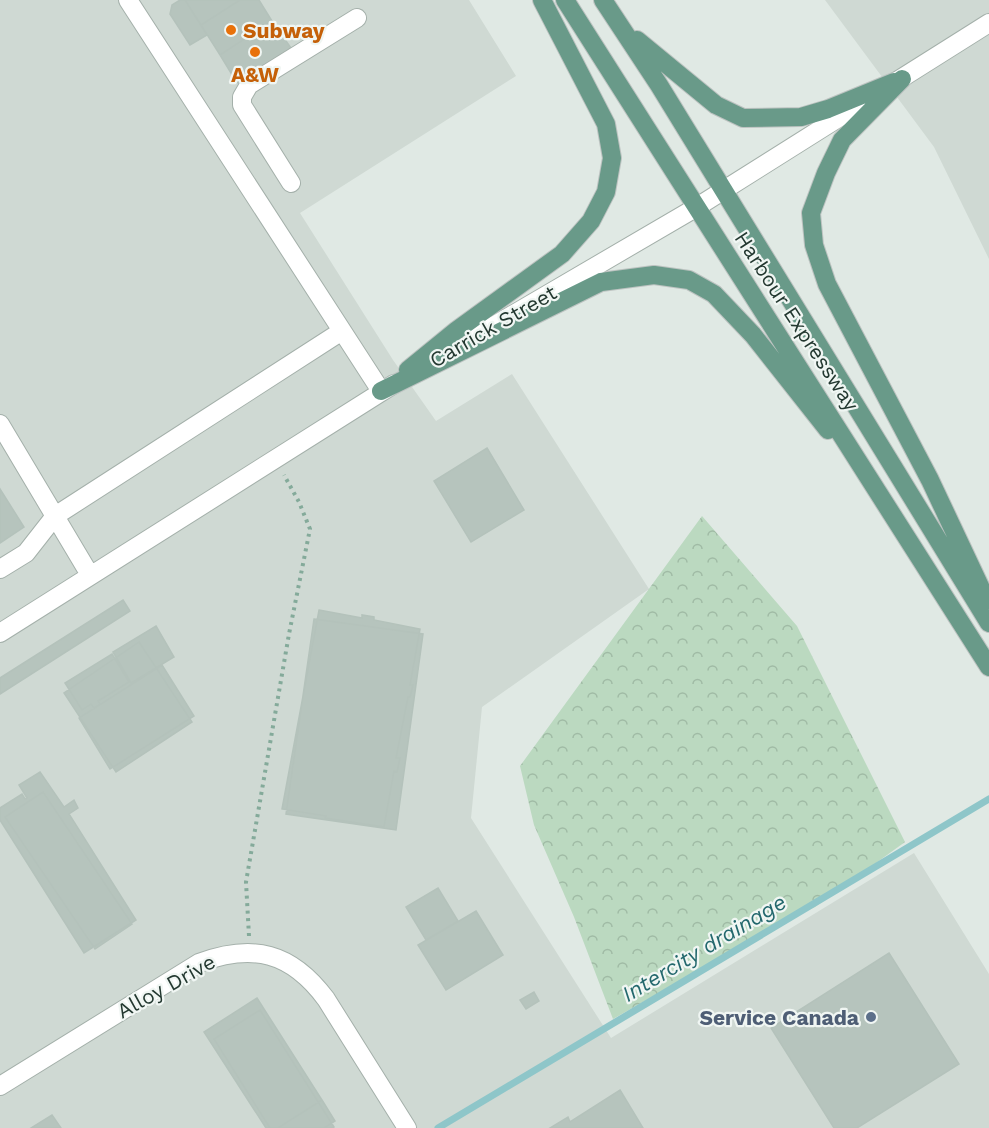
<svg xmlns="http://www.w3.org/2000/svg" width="989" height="1128" viewBox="0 0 989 1128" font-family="'Work Sans',sans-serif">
<defs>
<pattern id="forest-crowns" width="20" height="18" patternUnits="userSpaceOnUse" patternTransform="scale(1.5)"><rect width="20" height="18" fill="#bbd9c0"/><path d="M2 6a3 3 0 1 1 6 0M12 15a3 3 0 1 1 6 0" fill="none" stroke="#a0bba5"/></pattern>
</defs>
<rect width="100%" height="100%" fill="#e0e9e4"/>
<!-- built -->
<path fill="#cfd9d3" d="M 0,0 L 469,0 L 516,76 L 300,213 L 393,360 L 436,421 L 512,374 L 649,589 L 482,707 L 471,818 L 611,1038 L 914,853 L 989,974 L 989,1128 L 0,1128 Z
M 825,0 L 989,0 L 989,259 L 934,147 Z"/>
<!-- forest -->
<path fill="url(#forest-crowns)" d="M 702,516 L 797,626 L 905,842 L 815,907 L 785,921 L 613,1019 L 574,917 L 534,825 L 520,766 Z"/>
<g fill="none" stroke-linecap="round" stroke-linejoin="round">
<!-- stream -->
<path stroke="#8ec6c9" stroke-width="7" d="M 438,1128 L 989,799"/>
</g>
<!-- building -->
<path fill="#b6c4bd" stroke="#b4c2bb" stroke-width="1.5" d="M 180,0 L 185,0 L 207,35 L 190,45 L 170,14 L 172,5 Z
M 185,0 L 240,0 L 201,25 Z
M 240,0 L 259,0 L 272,21 L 220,55 L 201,25 Z
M 272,21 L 291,48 L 237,83 L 220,55 Z
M 487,448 L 524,510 L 471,542 L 434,481 Z
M 0,489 L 24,527 L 0,543 Z
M 123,600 L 130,611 L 0,694 L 0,678 Z
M 319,610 L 362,618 L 362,615 L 374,617 L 374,620 L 420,629 L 410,685 L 413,685 L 410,697 L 408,697 L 396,758 L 400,758 L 397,772 L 394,771 L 384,827 L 325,818 L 326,816 L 282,809 Z
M 314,619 L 423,634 L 396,830 L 286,814 Z
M 156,626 L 174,657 L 131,683 L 113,652 Z
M 139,642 L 192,722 L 116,772 L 64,693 Z
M 112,654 L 129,682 L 98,701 L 100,704 L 94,708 L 91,704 L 82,710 L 65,683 Z
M 162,665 L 194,716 L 110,769 L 79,718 Z
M 40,772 L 64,807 L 74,800 L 78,808 L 69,814 L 136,920 L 84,953 L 0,820 L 0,808 L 22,794 L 25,799 L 27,798 L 19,785 Z
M 43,792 L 132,924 L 95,949 L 5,817 Z
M 438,888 L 458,921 L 426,940 L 406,907 Z
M 476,911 L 503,955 L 446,990 L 418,945 Z
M 889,953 L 959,1064 L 857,1128 L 834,1128 L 771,1028 Z
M 534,992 L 539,1001 L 526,1009 L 520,1000 Z
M 257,998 L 322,1100 L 278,1128 L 266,1128 L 204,1032 Z
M 260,1010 L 334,1127 L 332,1128 L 270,1128 L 214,1039 Z
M 620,1090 L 643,1128 L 550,1128 L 568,1117 L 570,1122 Z
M 322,1100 L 335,1121 L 324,1128 L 278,1128 Z
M 52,1115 L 61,1128 L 31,1128 Z"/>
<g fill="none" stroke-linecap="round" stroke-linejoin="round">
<!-- minor casing -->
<g stroke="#a4b0aa" stroke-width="20">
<path id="minor" d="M 128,0 L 381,391
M 291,183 L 242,105 L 242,97 L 249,85 L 357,18
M 478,335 L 697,207 L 989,23
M 0,424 L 90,575
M 0,569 L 26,553 L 55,516 L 342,331
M 0,633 L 394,384
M 0,1086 L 199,963 C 253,943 291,952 326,999 L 407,1128"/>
</g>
<!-- major casing -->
<g stroke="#bdc3c1" stroke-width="20">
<path id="major" d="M 565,0 L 989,667
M 603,0 L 659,85 L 989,623
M 637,40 L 716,105 L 743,118 L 801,117 L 828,109 L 894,82
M 902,79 L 842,140 L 826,173 L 811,213 L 814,245 L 827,284 L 930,480 L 987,601
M 408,370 L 457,330 L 562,254 L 591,221 L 606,192 L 612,158 L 606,124 L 542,0
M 381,391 L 601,282 L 654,275 L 689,280 L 714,294 L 753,335 L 828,430"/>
</g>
<!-- path -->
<path stroke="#84aa9a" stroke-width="4" stroke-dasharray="3 4.5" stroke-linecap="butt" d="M 249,936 L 246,882 L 289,634 L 310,529 L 299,502 L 284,475"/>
<!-- minor -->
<use href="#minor" stroke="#fff" stroke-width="18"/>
<!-- major -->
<use href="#major" stroke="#699a89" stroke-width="18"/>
</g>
<!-- markers -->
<g fill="#e8710a" stroke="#f0f6f3" stroke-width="2">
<circle cx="231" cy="30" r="6"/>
<circle cx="255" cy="52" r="6"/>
</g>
<circle fill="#5c6f8a" stroke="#f0f6f3" stroke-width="2" cx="871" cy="1017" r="6"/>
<g text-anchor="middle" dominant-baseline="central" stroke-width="4.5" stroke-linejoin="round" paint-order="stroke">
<!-- food labels -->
<g font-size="21" font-weight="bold" fill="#c56008" stroke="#f0f6f3" text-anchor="start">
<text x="243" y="30">Subway</text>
<text x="255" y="74" text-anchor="middle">A&amp;W</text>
</g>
<!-- street labels -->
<g font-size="21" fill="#233830" stroke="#f0f6f3">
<text transform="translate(797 321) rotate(57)">Harbour Expressway</text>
<text transform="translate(493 326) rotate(-30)">Carrick Street</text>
<text transform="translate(166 986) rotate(-29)">Alloy Drive</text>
</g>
<!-- service labels -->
<g font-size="21" font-weight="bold" fill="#4e5e75" stroke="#f0f6f3" text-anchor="end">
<text x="859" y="1017">Service Canada</text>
</g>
<!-- water labels -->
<g font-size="22" font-style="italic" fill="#23686d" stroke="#f0f6f3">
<text transform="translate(704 948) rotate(-31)">Intercity drainage</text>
</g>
</g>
</svg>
